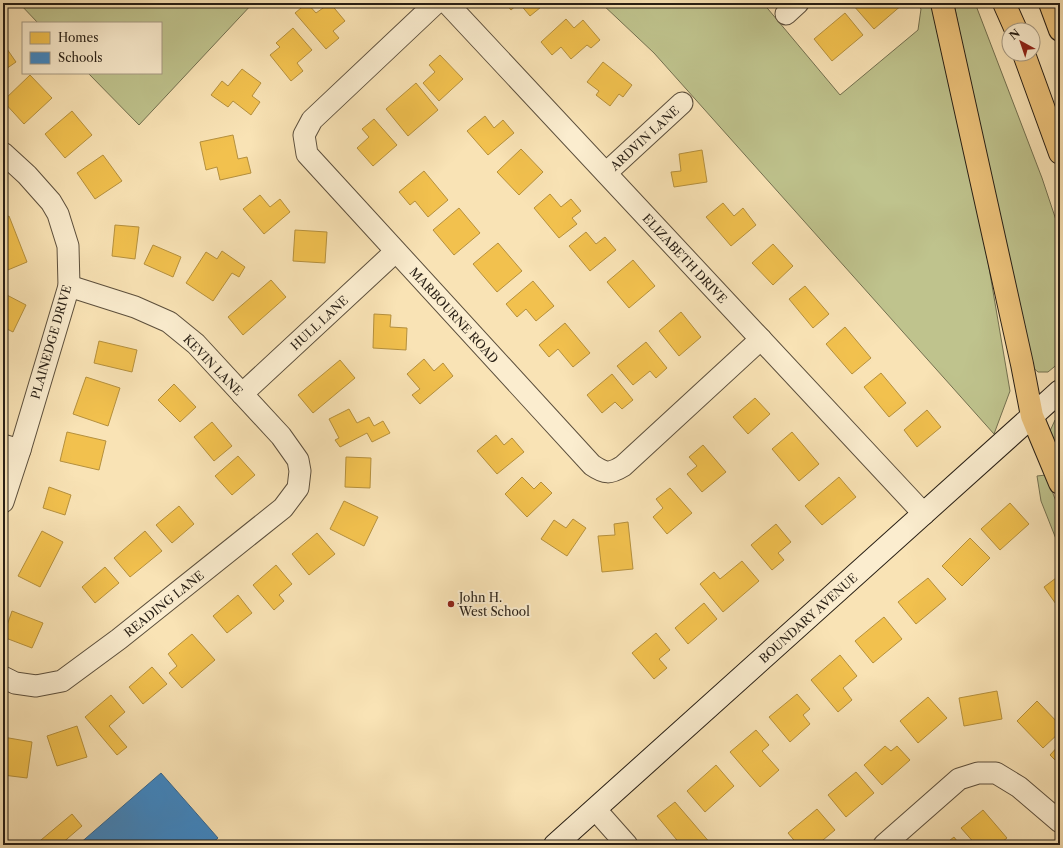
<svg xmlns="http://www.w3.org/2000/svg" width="1063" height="848" viewBox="0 0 1063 848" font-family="'Libre Caslon Text',serif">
<rect width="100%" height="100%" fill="#f9e3b5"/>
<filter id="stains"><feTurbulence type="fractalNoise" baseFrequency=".005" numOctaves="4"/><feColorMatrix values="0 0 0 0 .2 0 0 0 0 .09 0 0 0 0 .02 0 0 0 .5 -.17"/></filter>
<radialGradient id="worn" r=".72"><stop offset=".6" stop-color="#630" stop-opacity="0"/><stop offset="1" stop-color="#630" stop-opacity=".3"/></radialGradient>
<!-- green -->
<path fill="#bfc38d" stroke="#737050" d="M 19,3 L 253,3 L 139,125 L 88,73 L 161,73 L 161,23 L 38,23 Z
M 601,3 L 763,3 L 840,95 L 918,30 L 921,9 L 917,3 L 932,3 L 971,162 L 1010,391 L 994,434 L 654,53 Z
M 954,3 L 975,3 L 1042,178 L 1060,232 L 1060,362 L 1048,372 L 1038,372 L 1030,365 L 970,88 Z
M 1060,416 L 1060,459 L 1050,431 L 1055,420 Z
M 1046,475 L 1060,512 L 1060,549 L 1041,501 L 1037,476 Z"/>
<!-- homes -->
<path fill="#f2c14e" stroke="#b5903d" d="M 307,3 L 316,13 L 330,3 L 345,21 L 333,31 L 339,38 L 326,49 L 295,13 Z
M 356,3 L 367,3 L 361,8 Z
M 505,3 L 519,3 L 511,10 Z
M 519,3 L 546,3 L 530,16 Z
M 855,3 L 902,3 L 903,4 L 874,29 L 853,5 Z
M 845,13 L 863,35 L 832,61 L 814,39 Z
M 566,19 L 574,28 L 583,20 L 600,40 L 591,48 L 587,45 L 571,59 L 561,47 L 552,55 L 541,42 Z
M 293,28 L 312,50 L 297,63 L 303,71 L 291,81 L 270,55 L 280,47 L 276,43 Z
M 7,49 L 16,62 L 3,71 L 3,52 Z
M 440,55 L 463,79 L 439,101 L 423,83 L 435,72 L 429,65 Z
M 603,62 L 632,85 L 623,97 L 619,94 L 610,106 L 596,95 L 599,91 L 587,82 Z
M 242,69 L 261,83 L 252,96 L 260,102 L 251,115 L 233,101 L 228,107 L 211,95 L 222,81 L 228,86 Z
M 30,75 L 52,98 L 24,124 L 3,101 Z
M 416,83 L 438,110 L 408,136 L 386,109 Z
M 72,111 L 92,135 L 65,158 L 45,134 Z
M 485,116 L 494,128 L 503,120 L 514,133 L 488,155 L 467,131 Z
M 374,119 L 397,145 L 373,166 L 357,148 L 369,137 L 362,129 Z
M 233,135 L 238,159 L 247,157 L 251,173 L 220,180 L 217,167 L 206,170 L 200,142 Z
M 521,149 L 543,172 L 519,195 L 497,172 Z
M 702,150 L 707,182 L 674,187 L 671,172 L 681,171 L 679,154 Z
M 103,155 L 122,181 L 95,199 L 77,173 Z
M 424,171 L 448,200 L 428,217 L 415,201 L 410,205 L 399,192 Z
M 550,194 L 561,207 L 571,199 L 581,211 L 572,218 L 577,224 L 559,238 L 534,208 Z
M 260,195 L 270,207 L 280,199 L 290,212 L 264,234 L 243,209 Z
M 723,203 L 734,216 L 743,208 L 756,225 L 731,246 L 706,217 Z
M 459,208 L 480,233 L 454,255 L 433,230 Z
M 9,216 L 27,262 L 3,272 L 3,219 Z
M 115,225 L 139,227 L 135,259 L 112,256 Z
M 295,230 L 327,232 L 325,263 L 293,261 Z
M 586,232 L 596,244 L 605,237 L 616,250 L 590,271 L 569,246 Z
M 498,243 L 522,271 L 497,292 L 473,264 Z
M 773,244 L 793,266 L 773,285 L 752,263 Z
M 153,245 L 181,257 L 173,277 L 144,264 Z
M 222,251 L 245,267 L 239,277 L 232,273 L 213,301 L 186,283 L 206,252 L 217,259 Z
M 633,260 L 655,286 L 629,308 L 607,282 Z
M 271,280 L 286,297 L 243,335 L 228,317 Z
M 533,281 L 554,306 L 536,321 L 526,309 L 517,317 L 506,304 Z
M 805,286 L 829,314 L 813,328 L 789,299 Z
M 3,293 L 26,305 L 13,332 L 3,327 Z
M 681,312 L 701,337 L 679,356 L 659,331 Z
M 374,314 L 391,315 L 390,327 L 407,328 L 406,350 L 373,348 Z
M 565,323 L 590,353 L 573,367 L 558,349 L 549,357 L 539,345 Z
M 845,327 L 871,358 L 852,374 L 826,344 Z
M 99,341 L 137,350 L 132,372 L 94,363 Z
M 646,342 L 667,368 L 656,378 L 650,371 L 633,385 L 617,366 Z
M 424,359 L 434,371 L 443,363 L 453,376 L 420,404 L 412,395 L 420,389 L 407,374 Z
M 340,360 L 355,378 L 313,413 L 298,395 Z
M 881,373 L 906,403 L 889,417 L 864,387 Z
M 612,374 L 633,400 L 622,409 L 615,402 L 602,413 L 587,395 Z
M 86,377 L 120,388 L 108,426 L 73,414 Z
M 174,384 L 196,407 L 180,422 L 158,400 Z
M 755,398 L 770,414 L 748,434 L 733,417 Z
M 349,409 L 357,423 L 369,417 L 374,426 L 383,421 L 390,433 L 372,442 L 367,433 L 340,447 L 335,440 L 339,438 L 329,419 Z
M 927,410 L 941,427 L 917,447 L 904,430 Z
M 212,422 L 232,446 L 214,461 L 194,437 Z
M 67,432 L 106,441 L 99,470 L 60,461 Z
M 792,432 L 819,464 L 799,481 L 772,449 Z
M 496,435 L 504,445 L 512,438 L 524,452 L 497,474 L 477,451 Z
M 703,445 L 726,472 L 702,492 L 687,474 L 697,466 L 689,457 Z
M 238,456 L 255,475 L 232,495 L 215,476 Z
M 346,457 L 371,458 L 370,488 L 345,487 Z
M 522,477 L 534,489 L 541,482 L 552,493 L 527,517 L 505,494 Z
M 839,477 L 856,497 L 822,525 L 805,506 Z
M 49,487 L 71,495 L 65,515 L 43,508 Z
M 670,488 L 692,513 L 667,534 L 653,517 L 663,508 L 656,499 Z
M 344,501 L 378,517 L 364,546 L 330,529 Z
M 1010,503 L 1029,524 L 1000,550 L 981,529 Z
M 179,506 L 194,524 L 172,543 L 156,525 Z
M 573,519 L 586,528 L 567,556 L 541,539 L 554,520 L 566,528 Z
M 628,522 L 633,569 L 602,572 L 598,536 L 615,535 L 614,524 Z
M 776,524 L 791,542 L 778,553 L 784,560 L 772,570 L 751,545 Z
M 42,531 L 63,542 L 40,587 L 18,576 Z
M 145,531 L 162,551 L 130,577 L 114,558 Z
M 317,533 L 335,554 L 309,575 L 292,554 Z
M 970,538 L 990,558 L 962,586 L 942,566 Z
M 742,561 L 759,581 L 723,612 L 700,584 L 714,572 L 720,579 Z
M 276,565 L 292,584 L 279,595 L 284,601 L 274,610 L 253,585 Z
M 105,567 L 119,583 L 95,603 L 82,587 Z
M 1060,575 L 1060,605 L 1058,607 L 1044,587 Z
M 928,578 L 946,599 L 916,624 L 898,602 Z
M 238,595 L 252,613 L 227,633 L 213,616 Z
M 704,603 L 717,619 L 688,644 L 675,628 Z
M 12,611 L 43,623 L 32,648 L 3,637 Z
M 884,617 L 902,639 L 873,663 L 855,641 Z
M 656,633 L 670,650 L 659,659 L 667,668 L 654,679 L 632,653 Z
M 192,634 L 215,660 L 182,688 L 169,673 L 177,666 L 168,654 Z
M 840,655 L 857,676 L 843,688 L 852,700 L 838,712 L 811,680 Z
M 152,667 L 167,684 L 143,704 L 129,687 Z
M 997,691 L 1002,719 L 964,726 L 959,698 Z
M 797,694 L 810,709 L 803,715 L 810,724 L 790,742 L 769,717 Z
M 111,695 L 125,712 L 109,726 L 127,747 L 117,755 L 85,717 Z
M 928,697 L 947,718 L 918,743 L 900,721 Z
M 1037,701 L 1060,725 L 1060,732 L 1043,748 L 1017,721 Z
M 77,726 L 87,757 L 57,766 L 47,736 Z
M 756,730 L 769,745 L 762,751 L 779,770 L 760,787 L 730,752 Z
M 3,737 L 32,742 L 27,778 L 3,775 Z
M 1060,744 L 1060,765 L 1050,755 Z
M 885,746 L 891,751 L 897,746 L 910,760 L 882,785 L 864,765 Z
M 716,765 L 734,786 L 705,812 L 687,791 Z
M 856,772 L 874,793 L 846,817 L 828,795 Z
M 675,802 L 711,844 L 710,845 L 681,845 L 657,816 Z
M 817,809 L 835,830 L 817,845 L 798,845 L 788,833 Z
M 983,810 L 1007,838 L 998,845 L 976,845 L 961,828 Z
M 72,814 L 82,826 L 60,845 L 35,845 Z
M 954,837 L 960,845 L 944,845 Z
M 780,841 L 784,845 L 776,845 Z"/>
<!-- schools -->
<path fill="#3f88c5" stroke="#386890" d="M 161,773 L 218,838 L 210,845 L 78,845 Z"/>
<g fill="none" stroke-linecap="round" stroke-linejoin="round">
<!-- minor casing -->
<g stroke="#5c4f3c" stroke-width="23">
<g id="minor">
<path id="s1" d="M 436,3 L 312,120 L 304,135 L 307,154 L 592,465 C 605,474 610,474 623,466 L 761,339"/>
<path id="s2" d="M 447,3 L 924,514"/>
<path d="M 786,14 L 798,3"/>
<path d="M 3,153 L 27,175 L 51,202 L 58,214 L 68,246 L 69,286 L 20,450 L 3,502"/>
<path id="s3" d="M 606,173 L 682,103"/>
<path id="s4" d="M 242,394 L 395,252"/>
<path d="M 3,445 L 20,450"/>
<path id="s5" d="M 3,677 L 15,683 L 36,686 L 62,681 L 119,639 L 283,508 L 298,488 L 300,471 L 298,460 L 281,436 L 196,344 L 169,322 L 135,307 L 69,286"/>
<path d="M 595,809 L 627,845"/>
<path d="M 884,845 L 959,779 L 978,773 L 996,773 L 1019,787 L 1060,822"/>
</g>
</g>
<!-- secondary casing -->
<g stroke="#271e14" stroke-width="24">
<g id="secondary">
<path id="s6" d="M 555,845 L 1060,391"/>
</g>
</g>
<!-- motorway casing -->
<g stroke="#271e14" stroke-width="24">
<path id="motorway" d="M 942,3 L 1022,364 L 1032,416 L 1060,483
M 1004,3 L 1016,30
M 1050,3 L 1060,30
M 1024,54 L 1060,153"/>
</g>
<!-- minor -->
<use href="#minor" stroke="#fbedcf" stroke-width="21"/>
<!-- secondary -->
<use href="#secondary" stroke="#fbedcf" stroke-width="22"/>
<!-- motorway -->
<use href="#motorway" stroke="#ecc27a" stroke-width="22"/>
</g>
<!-- markers -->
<circle fill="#8f2418" stroke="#fbedcf" stroke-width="1.5" cx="451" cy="604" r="4"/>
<g text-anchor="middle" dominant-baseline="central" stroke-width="4" stroke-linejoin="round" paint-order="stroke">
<!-- street labels -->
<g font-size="12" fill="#271e14" stroke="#fbedcf">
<text stroke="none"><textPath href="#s3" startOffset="52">ARDVIN LANE</textPath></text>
<text stroke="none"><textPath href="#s2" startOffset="349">ELIZABETH DRIVE</textPath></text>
<text stroke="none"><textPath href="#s1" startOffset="425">MARBOURNE ROAD</textPath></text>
<text stroke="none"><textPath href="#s4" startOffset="105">HULL LANE</textPath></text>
<text transform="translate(51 342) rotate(-74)">PLAINEDGE DRIVE</text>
<text transform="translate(213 365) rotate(46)">KEVIN LANE</text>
<text stroke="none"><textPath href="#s5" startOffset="189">READING LANE</textPath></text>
<text stroke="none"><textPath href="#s6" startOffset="340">BOUNDARY AVENUE</textPath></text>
</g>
<!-- poi labels -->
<g font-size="12" fill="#271e14" stroke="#fbedcf" text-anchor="start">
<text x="459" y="597">John H.<tspan x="459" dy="14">West School</tspan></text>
</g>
</g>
<!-- margin -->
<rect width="1063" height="848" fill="none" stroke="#f9e3b5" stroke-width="16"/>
<rect x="4" y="4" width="1055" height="840" fill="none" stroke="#271e14" stroke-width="2"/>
<rect x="8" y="8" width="1047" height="832" fill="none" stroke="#271e14"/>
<!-- legend -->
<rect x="22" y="22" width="140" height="52" fill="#fbedcf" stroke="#a69a84"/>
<rect x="30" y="32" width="20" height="12" fill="#f2c14e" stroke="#a69a84"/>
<text x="58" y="42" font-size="12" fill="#271e14">Homes</text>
<rect x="30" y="52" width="20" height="12" fill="#3f88c5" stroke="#a69a84"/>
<text x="58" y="62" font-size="12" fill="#271e14">Schools</text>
<!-- north arrow -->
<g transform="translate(1021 42) rotate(320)"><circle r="19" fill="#fbedcf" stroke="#a69a84"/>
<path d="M0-3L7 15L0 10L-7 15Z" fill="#8f2418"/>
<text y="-6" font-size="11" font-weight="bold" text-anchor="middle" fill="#271e14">N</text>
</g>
<rect width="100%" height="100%" filter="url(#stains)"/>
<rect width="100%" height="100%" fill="url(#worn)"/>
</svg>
